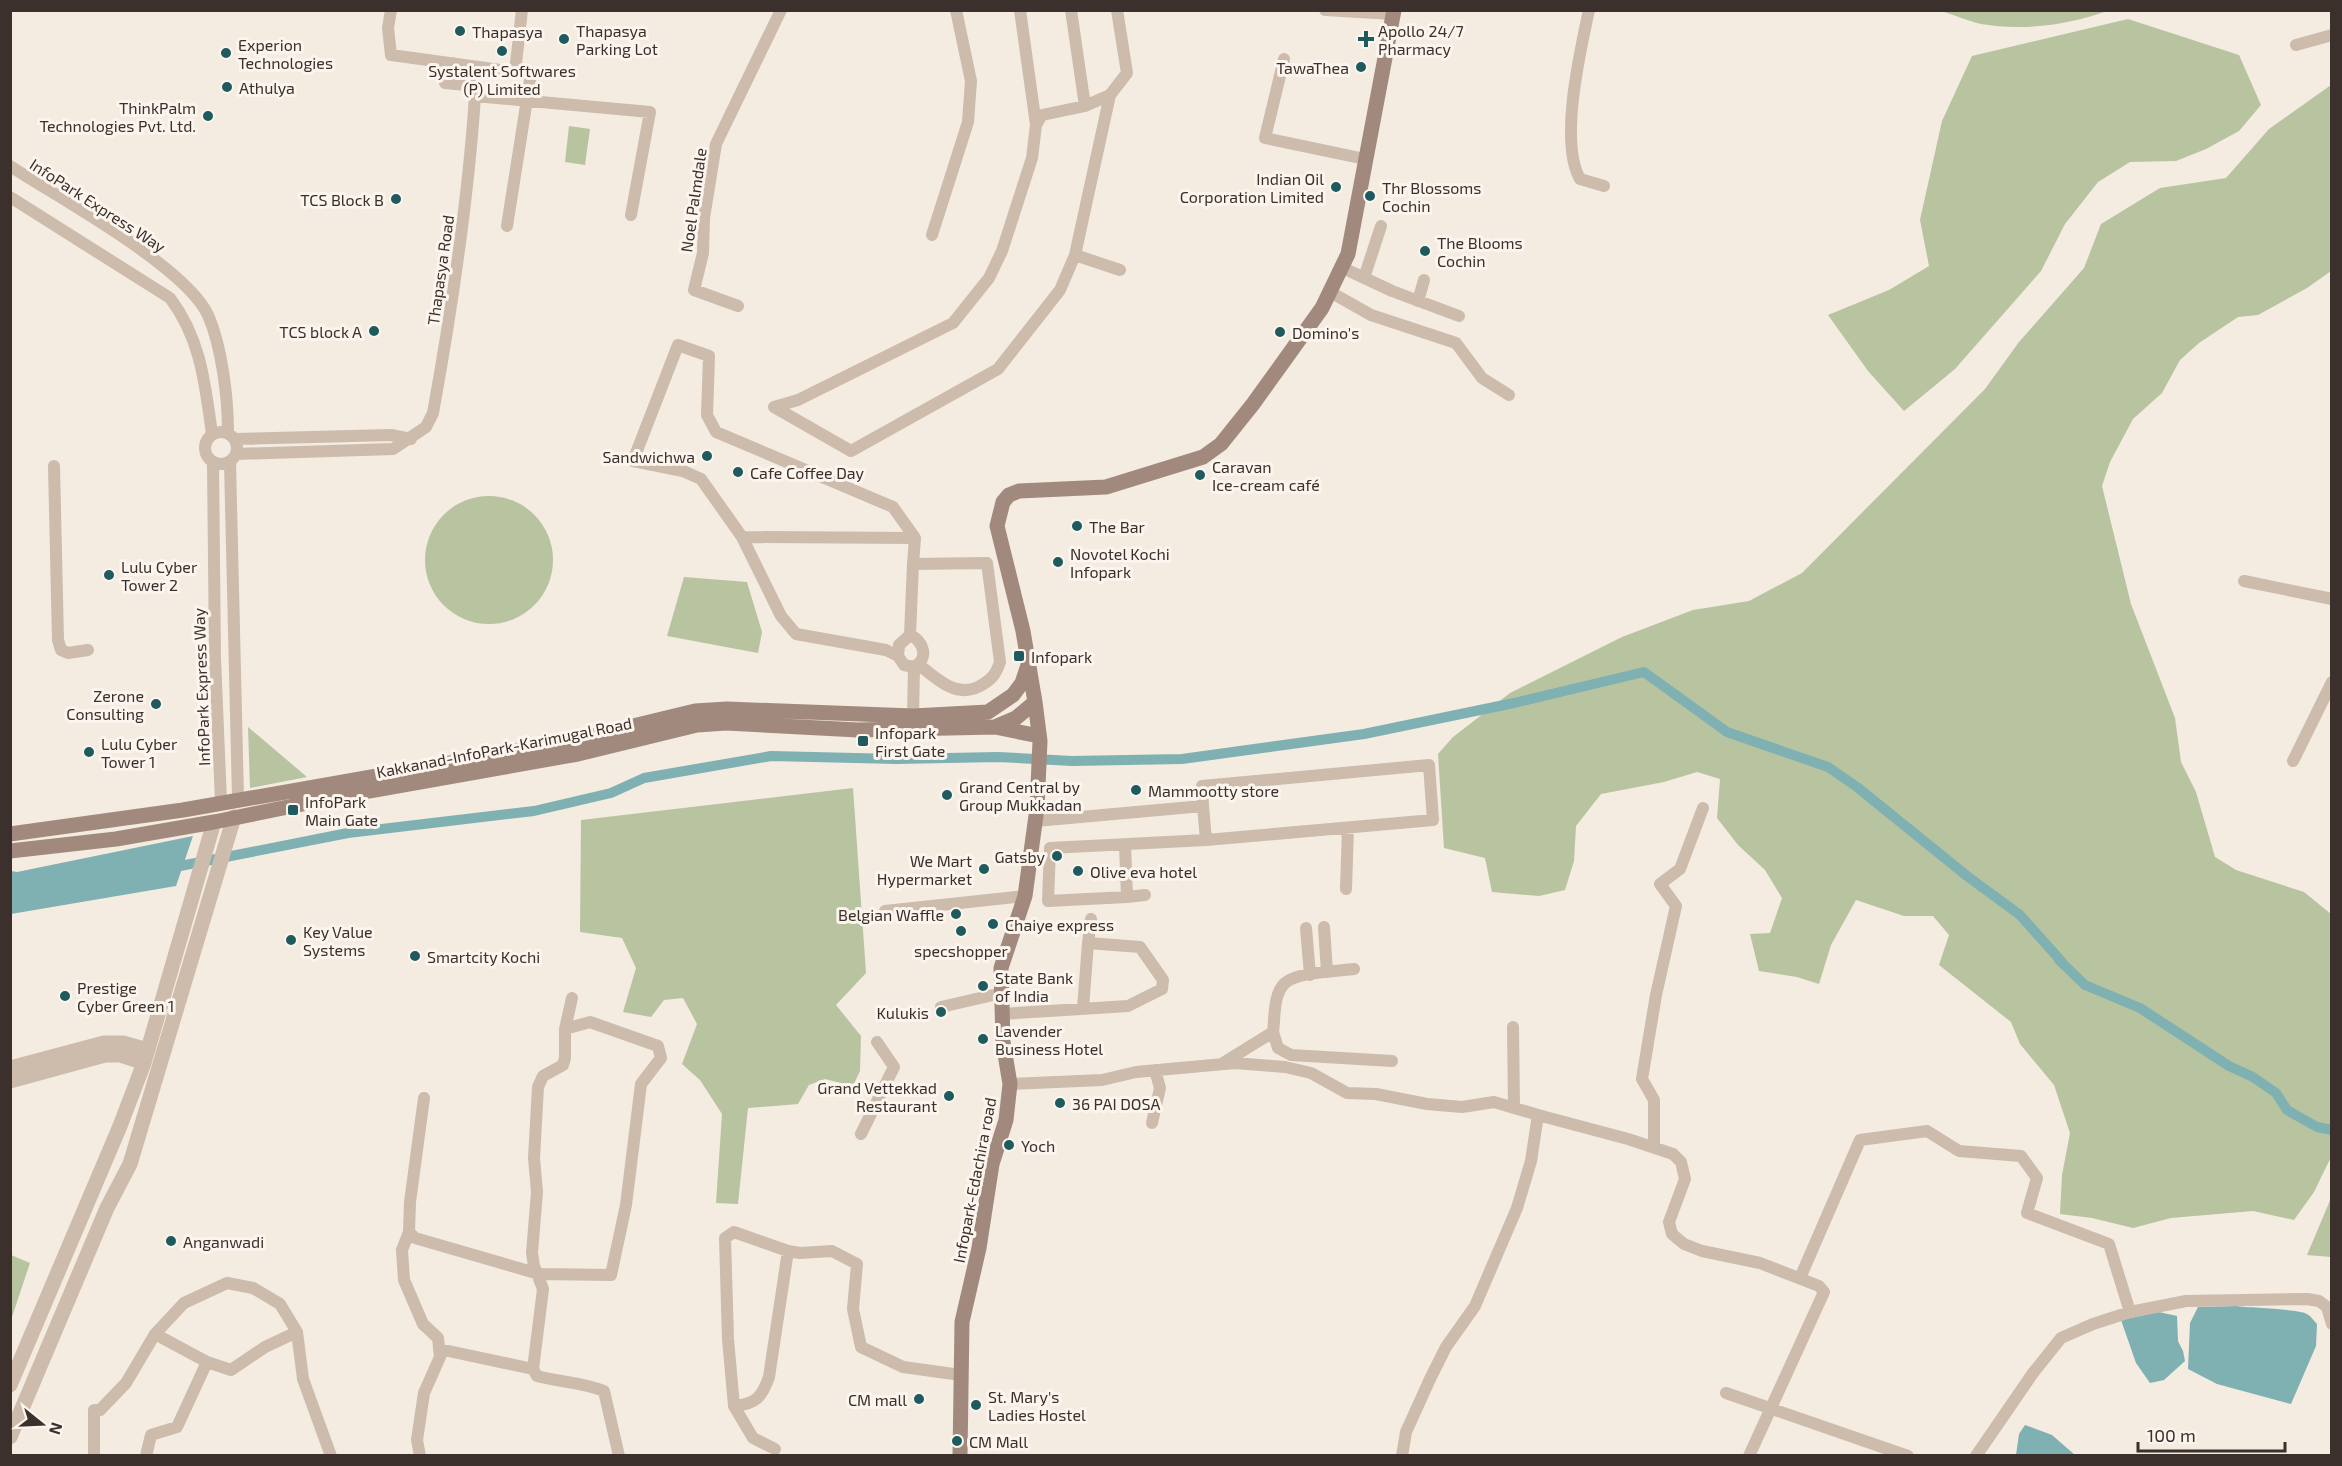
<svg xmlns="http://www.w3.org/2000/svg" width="2342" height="1466" viewBox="0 0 2342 1466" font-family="'Exo 2',sans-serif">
<rect width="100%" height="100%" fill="#f4ebe1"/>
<!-- green -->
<path fill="#b8c4a0" d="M 1941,11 L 2107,11 C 2069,25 2023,31 1981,24 C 1968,21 1954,15 1941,11 Z
M 2128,19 L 2239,55 L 2261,105 L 2239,131 L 2206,149 L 2176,161 L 2130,162 L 2098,182 L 2065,224 L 2041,271 L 1955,369 L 1904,411 L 1868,371 L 1828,315 L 1889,290 L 1929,266 L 1920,220 L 1942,121 L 1972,56 Z
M 2331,85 L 2331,271 L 2307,288 L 2258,315 L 2238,317 L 2199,343 L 2180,360 L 2162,393 L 2133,419 L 2110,462 L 2102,486 L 2131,604 L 2175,718 L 2181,762 L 2196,792 L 2215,857 L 2236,870 L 2304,892 L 2331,914 L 2331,1157 L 2314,1192 L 2294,1220 L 2253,1211 L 2171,1218 L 2133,1228 L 2092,1218 L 2060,1214 L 2062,1175 L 2070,1133 L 2054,1085 L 2020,1044 L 2011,1022 L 1939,965 L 1949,935 L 1933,916 L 1904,916 L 1856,900 L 1831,945 L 1819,984 L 1797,977 L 1759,971 L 1750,934 L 1770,933 L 1782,898 L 1765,870 L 1738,845 L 1717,818 L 1720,779 L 1697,772 L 1664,782 L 1601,794 L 1576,826 L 1574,861 L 1565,890 L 1539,896 L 1492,892 L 1485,858 L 1444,848 L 1438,754 L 1453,737 L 1510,693 L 1622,637 L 1693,610 L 1749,601 L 1802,573 L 1985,389 L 2019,342 L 2084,268 L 2101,224 L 2160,188 L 2226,178 L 2269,129 Z
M 569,126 L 590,129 L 585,165 L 565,162 Z
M425 560a64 64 0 1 1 128 0a64 64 0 1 1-128 0Z
M 684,577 L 747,582 L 762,632 L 758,653 L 667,636 Z
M 248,727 L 307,777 L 250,788 Z
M 853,788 L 866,973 L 836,1005 L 861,1036 L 860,1071 L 853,1086 L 825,1079 L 809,1085 L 798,1104 L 748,1108 L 738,1204 L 716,1203 L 722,1114 L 700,1080 L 682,1064 L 697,1024 L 683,998 L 664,1000 L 651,1017 L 623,1012 L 636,968 L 622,938 L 580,932 L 581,820 Z
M 2331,1198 L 2331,1257 L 2307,1255 Z
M 11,1255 L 30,1263 L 11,1320 Z"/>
<!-- water -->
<path fill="#7fb0b2" d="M 193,836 L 176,886 L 11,914 L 11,871 L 17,872 Z
M 2236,1306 C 2250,1308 2300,1309 2307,1314 C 2311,1316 2314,1321 2317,1324 L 2316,1346 L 2291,1404 L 2217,1384 L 2188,1369 L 2190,1323 L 2198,1307 Z
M 2159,1312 L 2177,1316 L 2178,1341 L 2183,1351 L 2185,1361 L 2164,1380 L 2150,1383 L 2136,1363 L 2121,1320 Z
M 2025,1425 L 2052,1435 L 2075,1455 L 2016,1455 L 2019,1434 Z"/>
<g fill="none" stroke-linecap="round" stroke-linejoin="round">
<!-- canal -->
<path stroke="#7fb0b2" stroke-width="10" d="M 170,868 L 348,833 L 534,811 L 611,793 L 644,778 L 771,756 L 897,759 L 998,757 L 1072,761 L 1182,759 L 1364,734 L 1514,703 L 1644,672 L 1727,732 L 1828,767 L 1857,787 L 1967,876 L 2020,915 L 2062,962
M 2059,960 L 2085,985 L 2140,1008 L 2229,1066 L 2253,1077 L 2276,1093 L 2287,1110 L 2317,1127 L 2332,1130"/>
<!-- minor -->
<path stroke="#cdbbac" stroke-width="12" d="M 391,10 L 388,28 L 391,55 L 515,72 L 522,10
M 1071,10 L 1085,106
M 1325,10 L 1393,14
M 1589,10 C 1580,52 1559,142 1580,179 L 1604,186
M 2296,45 L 2332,35
M 1284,59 L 1265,138 L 1365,159
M 453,63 L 445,83 L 477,86 L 475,96
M 1036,125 L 1042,115 L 1085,106 L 1110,95
M 10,166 C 59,198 185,266 208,315 C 222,347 228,398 228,433
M 10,197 L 170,298 C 201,339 205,384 212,434
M 507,226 L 531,74
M 932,235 L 968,122 L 971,81 L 956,10
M 1075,255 L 1120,270
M 1343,268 L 1392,291 L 1459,316
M 1364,278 L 1381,226
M 1332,293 L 1371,315 L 1456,343 L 1482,378 L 1509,395
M 1418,301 L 1424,280
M 738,306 L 694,290 L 703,253 L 704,218 L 716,144 L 781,10
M 774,407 L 851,451 L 998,369 L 1060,290 L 1075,255 L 1110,95 L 1127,73 L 1117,10
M 774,407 L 798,400 L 953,323 L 989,278 L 1002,251 L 1032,158 L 1036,125 L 1020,10
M205 448a16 16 0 1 1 32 0a16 16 0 1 1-32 0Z
M 235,439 L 391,435 L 411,439
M 236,454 L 393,449 L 426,427 L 433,413 C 452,308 468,202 475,96 L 650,112 L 631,215
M 213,462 L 215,658 L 221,802
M 230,462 L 238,798
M 54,466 L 58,640 L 61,650 L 68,653 L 88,650
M 742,537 L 915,538
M 2244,581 L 2332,599
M 898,656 L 899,645 L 910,635
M 914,667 L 904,665 L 898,656 L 886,650 L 796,634 L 781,616 L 742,537 L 701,479 L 683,471 L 633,461 L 678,345 L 709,356 L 707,415 L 716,432 L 893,507 L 915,538 L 913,564 L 987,563 L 1000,662 C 996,675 990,681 978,687 C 955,698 936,678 918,664
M 913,716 L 914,667 C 930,658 923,641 910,635 L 913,564
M 2293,761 L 2332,682
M 1036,821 L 1203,806 L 1206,840 L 1433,820 L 1429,765 L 1202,786 L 1203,806
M 1125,845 L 1127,897 L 1048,901 L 1050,848 L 1206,840
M 1346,889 L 1348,828
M 1127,897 L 1145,895
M 885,911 L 1025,896
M 1324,927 L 1327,972
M 1306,928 L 1310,975
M 1088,943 L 1091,919
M 572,998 L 565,1029 L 565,1058 L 563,1065 L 543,1076 L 538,1087 L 534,1158 L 537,1192 L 532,1253 L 534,1266 L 543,1289 L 533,1369 L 537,1376 C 559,1382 582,1382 604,1391 L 619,1456
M 941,1007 L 1002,993
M 1002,1014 L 1128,1006 L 1162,989 L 1163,980 L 1140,947 L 1088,943 L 1083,1008
M 1513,1027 L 1514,1107
M 1273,1032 C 1275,1018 1273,994 1285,983 C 1297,972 1338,971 1354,969
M 1223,1063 L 1273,1032 L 1278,1048 L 1291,1055 L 1392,1061
M 1010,1084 L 1102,1080 L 1136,1072 L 1235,1063 L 1285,1067 L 1311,1073 L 1347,1093 L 1376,1094 L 1427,1104 L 1462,1107 L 1494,1102 L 1538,1115 L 1531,1161 L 1517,1208 L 1475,1306 L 1446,1347 L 1430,1379 L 1406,1432 L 1402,1456
M 424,1098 L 410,1202 L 409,1232 L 415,1238 L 539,1274 L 611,1275 L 626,1205 L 641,1084 L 661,1058 L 658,1046 L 590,1022 L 565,1029
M 1538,1115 L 1628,1139 L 1673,1154 L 1681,1162 L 1685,1179 L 1669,1222 L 1672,1234 L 1684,1244 L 1702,1251 L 1760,1263 L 1819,1286 L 1824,1292 L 1749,1456
M 1152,1123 L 1160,1088 L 1155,1070
M 861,1134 L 894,1067 L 877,1042
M 1654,1146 L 1654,1100 L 1642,1079 L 1656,995 L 1676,906 L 1660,884 L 1680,869 L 1703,808
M 409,1232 L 402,1250 L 404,1280 L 423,1324 L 438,1338 L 440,1357 L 424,1393 L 417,1440 L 420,1456
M 1800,1278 L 1860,1140 L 1927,1131 L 1959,1151 L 2021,1156 L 2037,1178 L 2027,1213 L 2109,1244 L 2130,1312
M 439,1349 L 533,1369
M 207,1362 L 231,1370 L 265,1347 L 297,1332
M 1726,1393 L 1908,1456
M 734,1406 C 756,1404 762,1397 769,1377 L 788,1251
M 775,1449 L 753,1438 L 734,1406 L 728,1339 L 725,1238 L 734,1232 L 788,1251 L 800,1253 L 832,1251 L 857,1264 L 853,1309 L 861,1347 L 903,1367 L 961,1375
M 94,1456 L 94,1410 L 100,1410 L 126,1383 L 155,1334 L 184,1303 L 227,1283 L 253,1288 L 280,1304 L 297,1332 L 303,1379 L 331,1456
M 146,1456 L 151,1435 L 177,1427 L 207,1362 L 155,1334
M 1976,1456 L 2033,1373 L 2061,1338 L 2093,1324 L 2130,1312 L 2186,1301 L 2307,1299 L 2319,1301 L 2327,1307 L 2332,1324"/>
<!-- tertiary -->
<path stroke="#cdbbac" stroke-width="15" d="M 10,1068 L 104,1043 L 123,1043 L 148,1050
M 10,1081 L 105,1055 L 120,1055 L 144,1063
M 10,1385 L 120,1126 L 144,1063 L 214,822
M 10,1437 L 107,1208 L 130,1164 L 234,817"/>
<!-- secondary -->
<path stroke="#a18a7d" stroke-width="15" d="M 995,727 L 1039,736
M 10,834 L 183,810 L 473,759 L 575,740 L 695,711 L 727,709 L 913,716 L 988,712 L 1013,695 L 1022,683 L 1028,665
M 10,851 L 116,839 L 214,822 L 352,794 L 578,754 L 697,725 L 726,723 L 858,730 L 995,727 L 1016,718 L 1035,702
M 960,1456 L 962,1322 L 979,1248 L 992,1164 L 1006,1120 L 1010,1084 L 1003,1042 L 1001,968 L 1025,896 L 1037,808 L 1040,741 L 1035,702 L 1023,631 L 997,526 L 1003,502 L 1009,495 L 1019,491 L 1106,487 L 1203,457 L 1221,444 L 1253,404 L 1322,308 L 1348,254 L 1394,10"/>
</g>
<!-- markers -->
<g fill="#1f5a5e" stroke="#fbf5ee" stroke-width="2">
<circle cx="460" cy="31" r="6"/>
<circle cx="564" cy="39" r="6"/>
<path d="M1363 30h6v6h6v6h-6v6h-6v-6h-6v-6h6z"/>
<circle cx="502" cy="51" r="6"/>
<circle cx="226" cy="53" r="6"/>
<circle cx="1361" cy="67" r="6"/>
<circle cx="227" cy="87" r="6"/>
<circle cx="208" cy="116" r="6"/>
<circle cx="1336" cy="187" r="6"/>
<circle cx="1370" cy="196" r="6"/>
<circle cx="396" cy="199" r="6"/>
<circle cx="1425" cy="251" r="6"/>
<circle cx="374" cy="331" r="6"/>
<circle cx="1280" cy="332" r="6"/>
<circle cx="707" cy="456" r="6"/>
<circle cx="738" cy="472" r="6"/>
<circle cx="1200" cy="475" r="6"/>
<circle cx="1077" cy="526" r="6"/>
<circle cx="1058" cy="562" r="6"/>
<circle cx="109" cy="575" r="6"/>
<rect x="1013" y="650" width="12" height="12" rx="3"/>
<circle cx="156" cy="704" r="6"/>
<rect x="857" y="735" width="12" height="12" rx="3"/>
<circle cx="89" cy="752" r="6"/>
<circle cx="1136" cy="790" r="6"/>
<circle cx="947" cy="795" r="6"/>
<rect x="287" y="804" width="12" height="12" rx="3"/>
<circle cx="1057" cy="856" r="6"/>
<circle cx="984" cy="869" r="6"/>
<circle cx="1078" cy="871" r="6"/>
<circle cx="956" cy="914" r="6"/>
<circle cx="993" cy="924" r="6"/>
<circle cx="961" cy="931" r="6"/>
<circle cx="291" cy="940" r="6"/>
<circle cx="415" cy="956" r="6"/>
<circle cx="983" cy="986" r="6"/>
<circle cx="65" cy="996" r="6"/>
<circle cx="941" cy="1012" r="6"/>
<circle cx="983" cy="1039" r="6"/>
<circle cx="949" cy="1096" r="6"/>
<circle cx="1060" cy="1103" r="6"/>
<circle cx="1009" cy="1145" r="6"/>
<circle cx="171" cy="1241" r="6"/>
<circle cx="919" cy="1399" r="6"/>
<circle cx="976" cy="1405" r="6"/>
<circle cx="957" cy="1441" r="6"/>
</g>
<g text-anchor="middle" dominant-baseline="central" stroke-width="6" stroke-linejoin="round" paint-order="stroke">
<!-- poi labels -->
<g font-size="16" fill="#3b302b" stroke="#fbf5ee" text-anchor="start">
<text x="576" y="30">Thapasya<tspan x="576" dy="18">Parking Lot</tspan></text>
<text x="1378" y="30">Apollo 24/7<tspan x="1378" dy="18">Pharmacy</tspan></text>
<text x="472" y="31">Thapasya</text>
<text x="238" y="44">Experion<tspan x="238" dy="18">Technologies</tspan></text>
<text x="1349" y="67" text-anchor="end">TawaThea</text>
<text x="502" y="70" text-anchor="middle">Systalent Softwares<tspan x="502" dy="18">(P) Limited</tspan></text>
<text x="239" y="87">Athulya</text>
<text x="196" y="107" text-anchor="end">ThinkPalm<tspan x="196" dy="18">Technologies Pvt. Ltd.</tspan></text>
<text x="1324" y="178" text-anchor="end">Indian Oil<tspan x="1324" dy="18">Corporation Limited</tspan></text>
<text x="1382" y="187">Thr Blossoms<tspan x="1382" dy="18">Cochin</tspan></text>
<text x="384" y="199" text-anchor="end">TCS Block B</text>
<text x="1437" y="242">The Blooms<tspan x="1437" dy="18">Cochin</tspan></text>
<text x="362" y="331" text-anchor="end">TCS block A</text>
<text x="1292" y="332">Domino's</text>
<text x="695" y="456" text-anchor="end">Sandwichwa</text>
<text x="1212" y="466">Caravan<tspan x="1212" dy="18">Ice-cream café</tspan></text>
<text x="750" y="472">Cafe Coffee Day</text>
<text x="1089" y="526">The Bar</text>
<text x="1070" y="553">Novotel Kochi<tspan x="1070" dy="18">Infopark</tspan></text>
<text x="121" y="566">Lulu Cyber<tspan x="121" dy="18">Tower 2</tspan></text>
<text x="1031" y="656">Infopark</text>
<text x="144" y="695" text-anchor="end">Zerone<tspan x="144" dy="18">Consulting</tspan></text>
<text x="875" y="732">Infopark<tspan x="875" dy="18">First Gate</tspan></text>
<text x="101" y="743">Lulu Cyber<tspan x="101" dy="18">Tower 1</tspan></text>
<text x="959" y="786">Grand Central by<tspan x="959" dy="18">Group Mukkadan</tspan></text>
<text x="1148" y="790">Mammootty store</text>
<text x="305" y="801">InfoPark<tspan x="305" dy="18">Main Gate</tspan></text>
<text x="1045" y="856" text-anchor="end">Gatsby</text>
<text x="972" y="860" text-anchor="end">We Mart<tspan x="972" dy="18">Hypermarket</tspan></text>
<text x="1090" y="871">Olive eva hotel</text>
<text x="944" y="914" text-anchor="end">Belgian Waffle</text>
<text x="1005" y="924">Chaiye express</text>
<text x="303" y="931">Key Value<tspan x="303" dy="18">Systems</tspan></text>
<text x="961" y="950" text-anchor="middle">specshopper</text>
<text x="427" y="956">Smartcity Kochi</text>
<text x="995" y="977">State Bank<tspan x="995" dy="18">of India</tspan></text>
<text x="77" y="987">Prestige<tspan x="77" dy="18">Cyber Green 1</tspan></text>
<text x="929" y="1012" text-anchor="end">Kulukis</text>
<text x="995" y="1030">Lavender<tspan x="995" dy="18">Business Hotel</tspan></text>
<text x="937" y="1087" text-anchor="end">Grand Vettekkad<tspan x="937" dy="18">Restaurant</tspan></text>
<text x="1072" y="1103">36 PAI DOSA</text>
<text x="1021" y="1145">Yoch</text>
<text x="183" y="1241">Anganwadi</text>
<text x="988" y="1396">St. Mary's<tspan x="988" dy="18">Ladies Hostel</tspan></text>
<text x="907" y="1399" text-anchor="end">CM mall</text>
<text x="969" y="1441">CM Mall</text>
</g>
<!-- street labels -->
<g font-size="16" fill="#3b302b" stroke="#fbf5ee">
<text transform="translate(693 200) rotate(-82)">Noel Palmdale</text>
<text transform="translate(98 205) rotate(33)">InfoPark Express Way</text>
<text transform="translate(440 270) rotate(-82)">Thapasya Road</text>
<text transform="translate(201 687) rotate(-92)">InfoPark Express Way</text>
<text transform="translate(504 747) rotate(-11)">Kakkanad-InfoPark-Karimugal Road</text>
<text transform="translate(974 1180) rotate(-79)">Infopark-Edachira road</text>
</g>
</g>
<!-- border -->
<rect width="2342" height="1466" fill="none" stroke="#3b302b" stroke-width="24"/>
<!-- north arrow -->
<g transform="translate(42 1424) rotate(108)" stroke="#fbf5ee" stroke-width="4.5" paint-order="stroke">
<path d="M0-4.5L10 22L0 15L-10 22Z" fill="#3b302b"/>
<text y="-9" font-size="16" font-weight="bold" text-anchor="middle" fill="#3b302b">N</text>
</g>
<!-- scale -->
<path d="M2138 1442v9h147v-9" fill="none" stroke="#3b302b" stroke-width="3"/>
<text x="2147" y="1442" font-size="18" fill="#3b302b" stroke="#fbf5ee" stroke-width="4.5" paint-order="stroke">100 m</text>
</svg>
